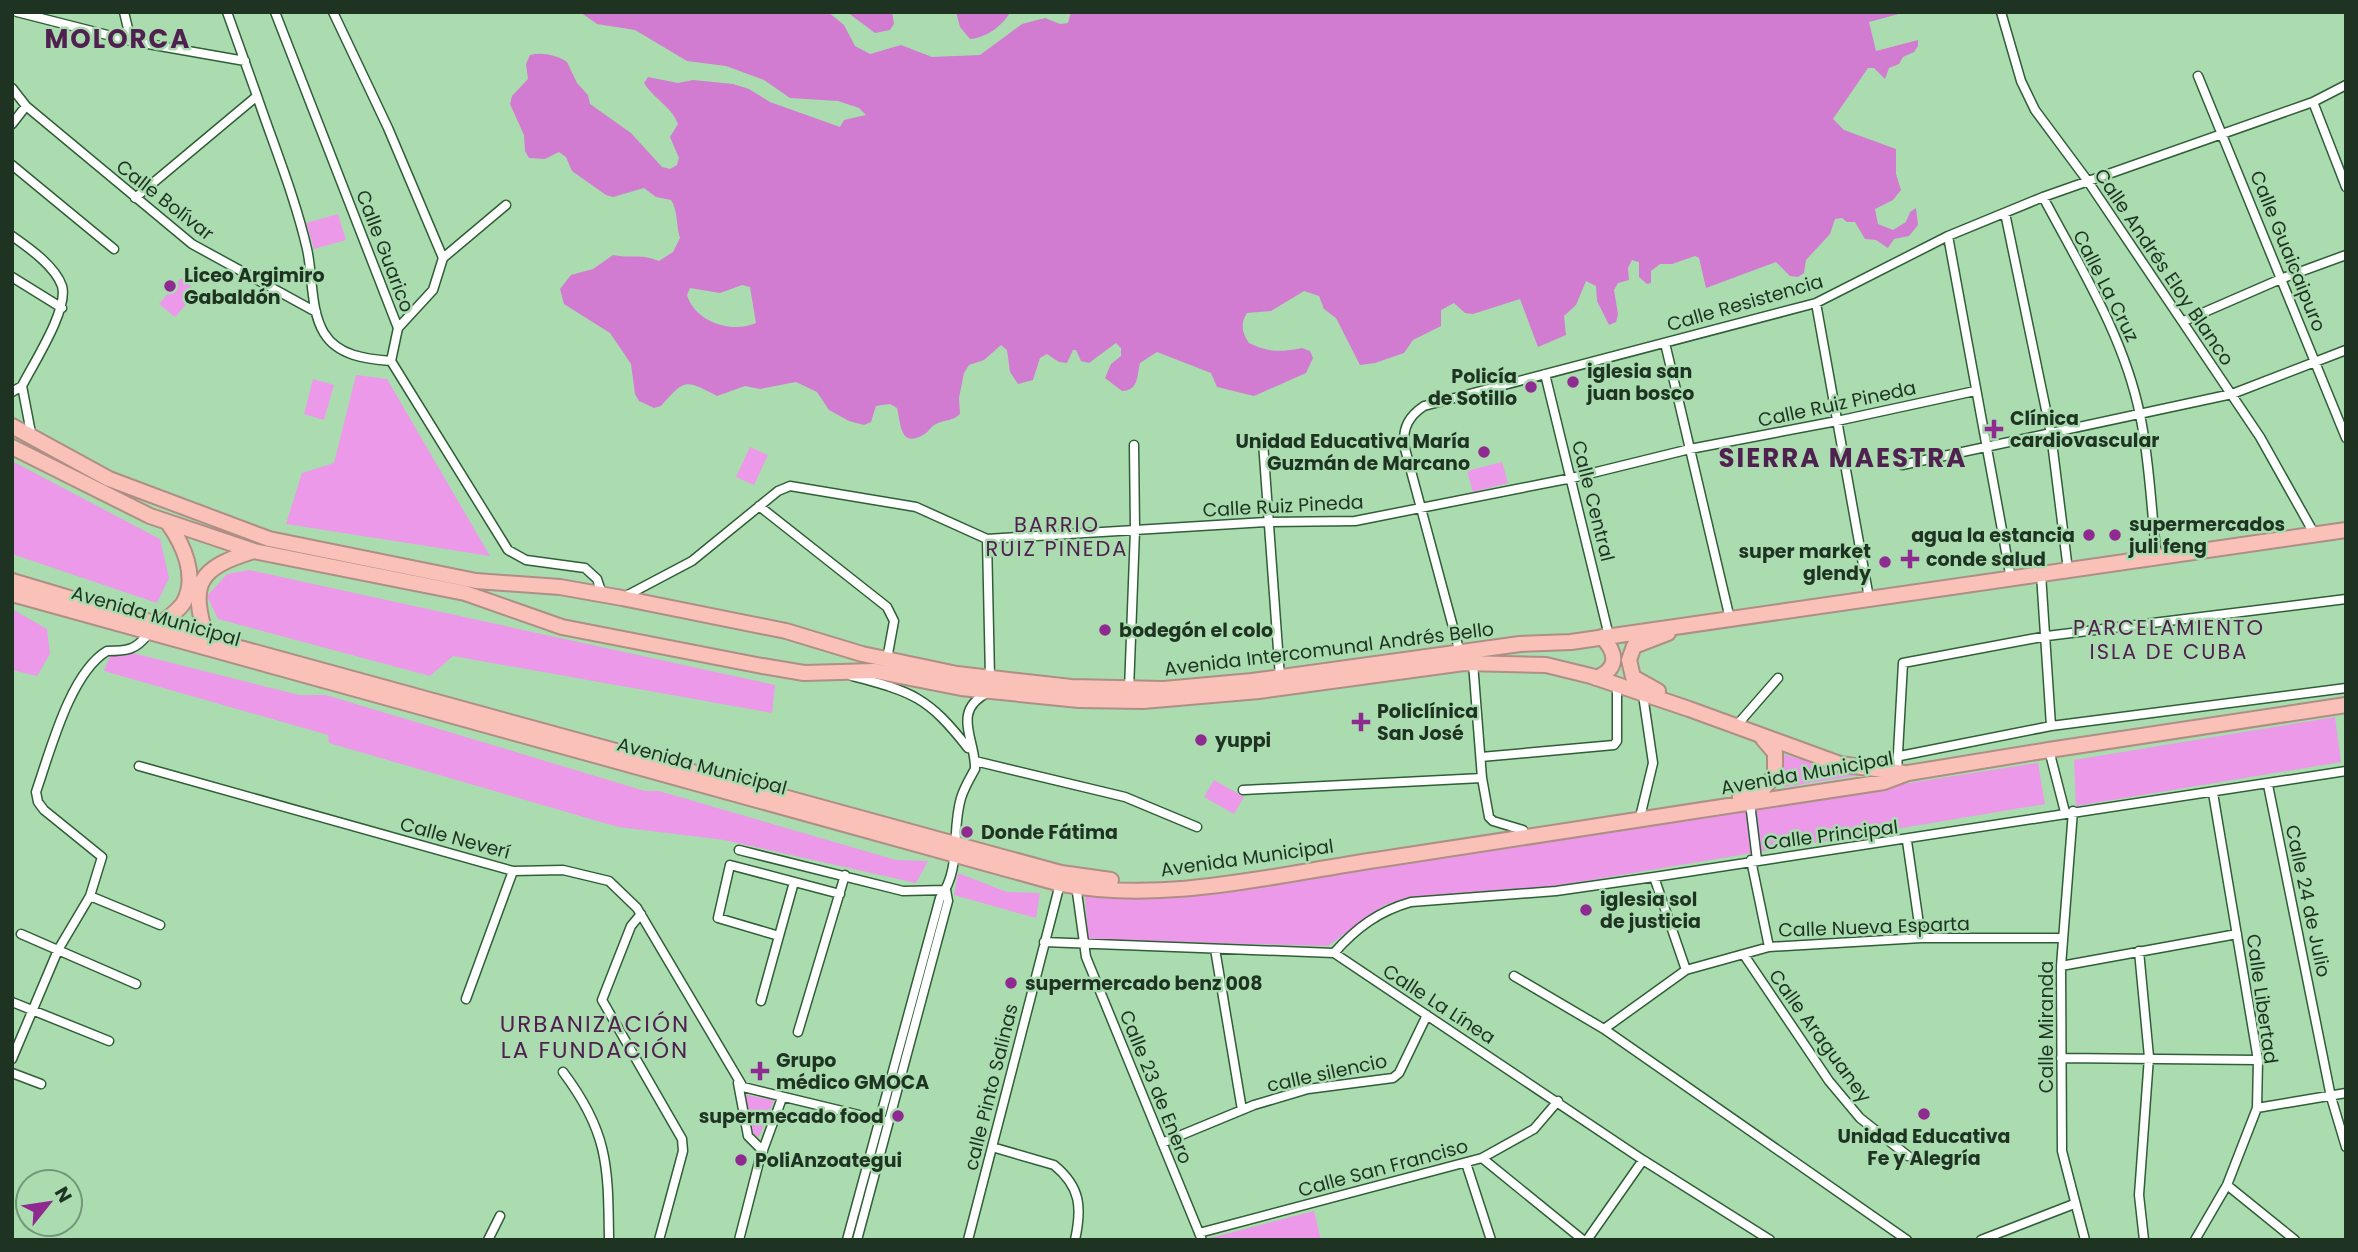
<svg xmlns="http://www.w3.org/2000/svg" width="2358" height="1252" viewBox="0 0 2358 1252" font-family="Poppins,sans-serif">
<rect width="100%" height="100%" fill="#aadcb0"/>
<!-- green -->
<path fill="#ec99ea" d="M 338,214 L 346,240 L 314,249 L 306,223 Z
M 181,278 L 197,292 L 175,317 L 159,304 Z
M 356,375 L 387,379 L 490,556 L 286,524 L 302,473 L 334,463 Z
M 313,379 L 334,385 L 324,420 L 304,414 Z
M 750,447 L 768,455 L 754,485 L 736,477 Z
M 12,461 L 160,539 L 169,578 L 157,603 L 12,554 Z
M 1502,462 L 1508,483 L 1473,492 L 1467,471 Z
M 249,570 L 775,685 L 772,713 L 453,656 L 430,676 L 218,619 L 207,596 L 227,574 Z
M 12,609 L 47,629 L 50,654 L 37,676 L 12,670 Z
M 113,648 L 299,695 L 326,695 L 645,791 L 659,791 L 896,860 L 928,861 L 916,883 L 724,840 L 618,827 L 329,743 L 328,735 L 104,671 Z
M 2335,717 L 2341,762 L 2076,806 L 2074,760 Z
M 1781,754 L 1860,775 L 1784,787 Z
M 2038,763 L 2045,804 L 1549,887 L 1386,904 L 1328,946 L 1088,940 L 1085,896 L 1189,895 Z
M 1214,780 L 1244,797 L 1234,814 L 1204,797 Z
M 958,873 L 1007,892 L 1040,893 L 1036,918 L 954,895 Z
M 742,1094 L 774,1100 L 759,1137 L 747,1131 Z
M 1314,1211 L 1321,1240 L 1207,1239 Z"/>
<!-- forest -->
<path fill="#d17cd0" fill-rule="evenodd" d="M 580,12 L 828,12 L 844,25 L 855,46 L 870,54 L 901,45 L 932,57 L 980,55 L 1022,24 L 1045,18 L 1060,24 L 1068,23 L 1071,12 L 1906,12 L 1869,22 L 1876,51 L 1918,40 L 1918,46 L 1914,52 L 1903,57 L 1899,64 L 1889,68 L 1885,79 L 1874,68 L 1868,68 L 1833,119 L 1844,130 L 1896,149 L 1896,174 L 1901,190 L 1893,200 L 1875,209 L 1878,224 L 1893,230 L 1906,222 L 1910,212 L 1916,208 L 1918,225 L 1909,236 L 1894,239 L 1888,248 L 1876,240 L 1865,239 L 1855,222 L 1847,222 L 1842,218 L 1835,219 L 1830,234 L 1806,260 L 1804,273 L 1798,277 L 1790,276 L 1776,262 L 1706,288 L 1699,258 L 1695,256 L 1672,264 L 1660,264 L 1651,271 L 1651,283 L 1647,284 L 1639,277 L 1639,262 L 1632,260 L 1628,268 L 1629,280 L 1618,283 L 1614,290 L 1618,314 L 1616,322 L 1609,325 L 1597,301 L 1596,286 L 1586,281 L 1576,305 L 1564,316 L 1566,335 L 1538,347 L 1520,299 L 1473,314 L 1465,313 L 1454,303 L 1441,310 L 1441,326 L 1413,340 L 1404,353 L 1375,363 L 1360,365 L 1336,318 L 1324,309 L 1319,296 L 1304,291 L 1271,311 L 1247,313 C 1240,324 1242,333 1249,343 C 1269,353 1282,352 1302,348 L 1310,351 L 1313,358 L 1306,373 L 1254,396 L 1217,387 L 1211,373 L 1157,352 L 1140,363 C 1137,374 1139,391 1122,391 L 1105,378 L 1111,364 L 1121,356 L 1121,348 L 1116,343 L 1089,363 L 1081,361 L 1076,350 L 1073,350 L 1067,363 L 1059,362 L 1047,354 L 1040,358 L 1033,380 L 1018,384 L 1010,372 L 1007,350 L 1001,345 L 984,360 L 969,365 L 964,373 L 959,398 L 960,414 C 952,422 945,419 936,424 C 930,427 928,433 923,435 C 900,448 901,424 897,408 L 890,404 L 876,406 L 871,422 L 864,425 L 849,421 L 829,410 L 817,392 L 796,382 L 760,389 L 745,386 L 717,396 C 685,380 686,378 661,406 L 654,408 L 639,401 L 635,394 L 631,364 L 610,333 L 564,304 L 560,289 L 571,275 L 593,269 L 613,255 C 632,259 638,253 659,261 L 673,252 L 680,238 C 676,226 678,210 671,200 L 656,197 L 644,188 L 613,197 L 606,195 L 572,171 L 566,157 L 559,152 L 545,159 L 529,158 L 525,151 L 524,135 L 510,104 L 512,96 L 528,79 L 526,64 L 530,55 C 541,52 557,55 567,62 L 577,83 L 588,95 L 590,104 L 631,133 L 662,167 L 670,169 L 677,165 L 679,158 L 670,137 L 678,124 C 672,107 654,99 644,83 L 648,77 L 678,83 L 693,80 L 733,84 L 749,89 L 770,102 L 840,127 L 844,120 L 866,115 L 859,108 L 838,101 L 790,98 L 764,80 L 726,66 L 687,61 L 635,30 L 597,24 ZM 742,285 L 750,287 L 756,323 C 732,334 695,322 687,295 L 690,288 L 720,293 Z
M 847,12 L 892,12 L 894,24 L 890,30 L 875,33 Z
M 956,12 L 1010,12 C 1004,25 984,39 970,39 L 960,27 Z"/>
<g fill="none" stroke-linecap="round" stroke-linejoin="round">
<!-- street casing -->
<g stroke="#305e37" stroke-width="11">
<path id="street" d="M 17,12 L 131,41 L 245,61
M 124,12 L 131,41
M 227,12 L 257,96
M 275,12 L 398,328 L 433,290 L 443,258 L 388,128 L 333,12
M 2001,12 L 2021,81 L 2035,110 L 2087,180 L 2260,437 L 2315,535
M 2198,76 L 2346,438
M 12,88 L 26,106 L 192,244 L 316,312
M 2313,102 L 2346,187
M 12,124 L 26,106
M 12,165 L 114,249
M 2043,197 C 2080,267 2124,336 2140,415 C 2150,461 2151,511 2157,558
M 135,198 L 257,96 C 274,146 295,197 307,249 C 313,275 310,310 324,333 C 338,356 366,359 391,361 L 398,328
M 2005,213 L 2051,434 L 2068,570
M 12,236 C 29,248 55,266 62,286 C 69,309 33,364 22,386 L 12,392
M 1948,236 L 2011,579
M 443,258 L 506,205
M 12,277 L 62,308
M 1816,303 L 1869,598
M 2184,321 L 2283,278 L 2346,255
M 1665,343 L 1730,619
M 391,361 L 508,550 L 526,560 L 585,568 L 597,579 L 602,594
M 1545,374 L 1609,636
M 22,386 L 32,438
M 1263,442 L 1280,677
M 1902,465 L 2232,394 L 2346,350
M 759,506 L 887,607 L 894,621 L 887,659
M 987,539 L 990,678
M 2041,574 L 2051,726
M 622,598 L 692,561 L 778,491 L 790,486 L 916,507 L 987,539 L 1266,522 L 1355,521 L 1572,478 L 1690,449 L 1837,421 L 1975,391
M 1460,653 L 1404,445 C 1403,427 1409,416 1424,406 L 1816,303 L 1948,236 L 2043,197 L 2313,102 L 2346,85
M 1473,663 L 1482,778 L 1489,817 L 1493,821 L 1523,830
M 852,676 C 913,692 928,697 968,748
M 1129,690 L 1135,530 L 1134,445
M 1737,725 L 1778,678
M 2049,750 L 2065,812
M 1900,756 L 2051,726 L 2346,688
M 1481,757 L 1614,745 L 1617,741 L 1617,685
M 975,761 L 1125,797 L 1197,827
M 139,766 L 513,871 L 563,870 L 609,881 L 637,908 L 743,1087 L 888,1122
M 1897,771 L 1903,663 L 2047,636 L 2346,599
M 2268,785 L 2331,1097 L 2346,1147
M 1243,790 L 1482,778
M 1750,803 L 1757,860
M 2073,811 L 2061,966 L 2062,1151 L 2085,1240
M 1641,813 L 1653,763 L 1643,695
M 1907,841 L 1921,938
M 739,850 L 903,891 L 946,890
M 1751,860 L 1769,947
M 1654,877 L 1686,970
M 1076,885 L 1086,957 L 1202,1240
M 90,896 L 102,857 L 44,810 L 38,802 L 36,792 C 50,752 70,673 107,651 C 127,651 136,650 148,634
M 641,914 L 631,926 L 602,1000 L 682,1139 L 683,1151 L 659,1240
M 21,934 L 136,984
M 779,936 L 718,918 L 730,865 L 840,894
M 1044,942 L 1334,953 L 1643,1160 L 1770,1240
M 1215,949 L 1242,1110
M 2139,951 L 2149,1057 L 2139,1195 L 2144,1240
M 1334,953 C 1356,928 1379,911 1411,902 L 1556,891 L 1654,877 L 2346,771
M 1744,955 L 1829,1081 L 1860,1118 L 1908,1156
M 2061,966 L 2237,934
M 1514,976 L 1604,1029 L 1686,970 L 1769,947 L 1921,938 L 2063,938
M 466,999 L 513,871
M 761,1001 L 794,882
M 12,1002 L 109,1041
M 1604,1029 L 1907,1240
M 798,1032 L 845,875
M 2061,1058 L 2258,1060
M 12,1059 L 58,950 L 90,896 L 160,925
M 563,1072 C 609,1133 608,1167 609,1240
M 12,1073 L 41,1084
M 738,1083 L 748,1136 L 763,1151
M 2257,1108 L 2346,1093
M 1162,1143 L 1254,1105 L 1308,1089 L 1393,1078 L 1399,1073 L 1427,1015
M 992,1147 L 1054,1165 C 1081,1187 1082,1208 1075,1240
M 1482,1158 L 1583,1240
M 1466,1163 L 1491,1240
M 2227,1185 L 2295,1240
M 1199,1233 L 1482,1158 L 1534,1129 L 1558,1101
M 488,1240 L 500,1216
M 739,1240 L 760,1158 L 782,1098
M 847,1240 L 940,898 C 962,868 951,831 961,798 C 964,788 970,778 975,769 C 976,739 950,711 989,692
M 857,1240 L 948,901 L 946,890
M 968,1240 L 1061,880
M 1587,1240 L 1643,1160
M 1981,1240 L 2074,1204
M 2195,1240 L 2227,1185 L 2257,1108 L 2258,1060 L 2213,793"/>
</g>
<!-- highway casing -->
<g stroke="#ad8f84" stroke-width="18">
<path id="highway" d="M 12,426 L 109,479 L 269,539 L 476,581 L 560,587 L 622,598 L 786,631 L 862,654 L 957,674 L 1071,687 L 1164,689 L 1252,681 L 1520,644 L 1571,642 L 2346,530
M 12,447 L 150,516 L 254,551 L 465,593 L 562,627 L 762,666 L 804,673 L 875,671 L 961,688 L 1079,700 L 1143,701 L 1259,691 L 1464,663 L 1546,665 L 1591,676 L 1689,709 L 1840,764 L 1904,773
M 12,581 L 207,639 L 1061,873 L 1111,880
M 12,594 L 1061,884 C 1164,904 1274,875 1376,860 C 1546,835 1715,808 1884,782 L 1908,773 L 2049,750 L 2346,705
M 158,626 C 166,619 179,611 184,602 C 198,576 183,544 168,523
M 207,639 C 189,583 198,568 254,551
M 1596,678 C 1619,669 1617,653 1602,637
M 1658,691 L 1633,677 L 1629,660 L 1634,646 L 1668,633
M 1740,797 L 1762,790 L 1775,775 L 1775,753 L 1763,739"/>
</g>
<!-- street -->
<use href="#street" stroke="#fff" stroke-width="8"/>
<!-- highway -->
<use href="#highway" stroke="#fac1b9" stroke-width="14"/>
</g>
<!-- markers -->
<g fill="#8f2a90" stroke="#aadcb0" stroke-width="2.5">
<circle cx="170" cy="286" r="7"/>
<circle cx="1573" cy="382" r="7"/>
<circle cx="1531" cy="387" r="7"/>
<path d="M1990.5 418.5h7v7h7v7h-7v7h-7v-7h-7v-7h7z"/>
<circle cx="1484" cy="452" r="7"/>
<circle cx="2089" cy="535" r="7"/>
<circle cx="2115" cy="535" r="7"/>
<path d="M1906.5 548.5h7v7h7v7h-7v7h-7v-7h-7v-7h7z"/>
<circle cx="1885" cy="562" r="7"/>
<circle cx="1105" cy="630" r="7"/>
<path d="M1357.5 711.5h7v7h7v7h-7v7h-7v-7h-7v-7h7z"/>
<circle cx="1201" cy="740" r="7"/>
<circle cx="967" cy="832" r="7"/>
<circle cx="1586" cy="910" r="7"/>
<circle cx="1011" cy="983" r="7"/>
<path d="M756.5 1060.5h7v7h7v7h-7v7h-7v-7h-7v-7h7z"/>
<circle cx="1924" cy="1114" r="7"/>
<circle cx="898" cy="1116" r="7"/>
<circle cx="741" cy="1160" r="7"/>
</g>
<g text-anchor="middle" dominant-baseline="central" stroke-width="5" stroke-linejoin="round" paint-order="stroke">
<!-- street labels -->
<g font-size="19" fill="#1f3322" stroke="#aadcb0">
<text transform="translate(165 200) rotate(38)">Calle Bolívar</text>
<text transform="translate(385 251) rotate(69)">Calle Guarico</text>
<text transform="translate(2288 251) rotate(68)">Calle Guaicaipuro</text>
<text transform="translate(2164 267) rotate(56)">Calle Andrés Eloy Blanco</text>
<text transform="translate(2106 286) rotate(63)">Calle La Cruz</text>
<text transform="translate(1745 303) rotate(-16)">Calle Resistencia</text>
<text transform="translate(1837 404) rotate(-12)">Calle Ruiz Pineda</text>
<text transform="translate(1593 501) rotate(76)">Calle Central</text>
<text transform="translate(1283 506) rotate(-3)">Calle Ruiz Pineda</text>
<text transform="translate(156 616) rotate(16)">Avenida Municipal</text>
<text transform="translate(1329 649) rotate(-7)">Avenida Intercomunal Andrés Bello</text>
<text transform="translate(702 766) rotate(15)">Avenida Municipal</text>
<text transform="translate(1807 773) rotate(-10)">Avenida Municipal</text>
<text transform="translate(1831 835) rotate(-7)">Calle Principal</text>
<text transform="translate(455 838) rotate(15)">Calle Neverí</text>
<text transform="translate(1247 858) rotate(-8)">Avenida Municipal</text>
<text transform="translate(2308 901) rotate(78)">Calle 24 de Julio</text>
<text transform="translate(1874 927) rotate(-2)">Calle Nueva Esparta</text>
<text transform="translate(2262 999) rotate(82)">Calle Libertad</text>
<text transform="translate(1439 1004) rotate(33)">Calle La Línea</text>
<text transform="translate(2046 1027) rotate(-90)">Calle Miranda</text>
<text transform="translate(1820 1036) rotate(54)">Calle Araguaney</text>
<text transform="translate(1327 1073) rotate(-12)">calle silencio</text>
<text transform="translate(991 1087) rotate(-76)">calle Pinto Salinas</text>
<text transform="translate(1156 1087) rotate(68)">Calle 23 de Enero</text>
<text transform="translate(1383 1168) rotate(-15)">Calle San Franciso</text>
</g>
<!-- poi labels -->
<g font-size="19" font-weight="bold" fill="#1f3322" stroke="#aadcb0" text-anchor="start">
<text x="184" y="275">Liceo Argimiro<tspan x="184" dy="22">Gabaldón</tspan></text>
<text x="1587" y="371">iglesia san<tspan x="1587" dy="22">juan bosco</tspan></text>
<text x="1517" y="376" text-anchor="end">Policía<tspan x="1517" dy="22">de Sotillo</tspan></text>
<text x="2010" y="418">Clínica<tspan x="2010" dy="22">cardiovascular</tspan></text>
<text x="1470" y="441" text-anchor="end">Unidad Educativa María<tspan x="1470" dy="22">Guzmán de Marcano</tspan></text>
<text x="2129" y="524">supermercados<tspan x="2129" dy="22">juli feng</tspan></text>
<text x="2075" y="535" text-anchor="end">agua la estancia</text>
<text x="1871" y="551" text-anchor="end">super market<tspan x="1871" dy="22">glendy</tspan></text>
<text x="1926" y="559">conde salud</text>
<text x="1119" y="630">bodegón el colo</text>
<text x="1377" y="711">Policlínica<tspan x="1377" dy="22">San José</tspan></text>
<text x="1215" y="740">yuppi</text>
<text x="981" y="832">Donde Fátima</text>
<text x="1600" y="899">iglesia sol<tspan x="1600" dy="22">de justicia</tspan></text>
<text x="1025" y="983">supermercado benz 008</text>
<text x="776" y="1060">Grupo<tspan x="776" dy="22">médico GMOCA</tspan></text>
<text x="884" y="1116" text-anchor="end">supermecado food</text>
<text x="1924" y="1136" text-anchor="middle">Unidad Educativa<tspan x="1924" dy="22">Fe y Alegría</tspan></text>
<text x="755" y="1160">PoliAnzoategui</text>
</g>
<!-- neighbourhood labels -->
<g font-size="21" letter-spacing="2" fill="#502050" stroke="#aadcb0">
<text x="1057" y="524">BARRIO<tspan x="1057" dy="24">RUIZ PINEDA</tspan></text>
<text x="2169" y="627">PARCELAMIENTO<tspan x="2169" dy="24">ISLA DE CUBA</tspan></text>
</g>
<!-- quarter labels -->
<g font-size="23" letter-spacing="2" fill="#502050" stroke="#aadcb0">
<text x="595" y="1024">URBANIZACIÓN<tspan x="595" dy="26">LA FUNDACIÓN</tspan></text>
</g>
<!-- district labels -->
<g font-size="26" font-weight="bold" letter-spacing="2" fill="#502050" stroke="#aadcb0">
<text x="118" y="39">MOLORCA</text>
<text x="1843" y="458">SIERRA MAESTRA</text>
</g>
</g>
<!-- border -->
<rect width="2358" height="1252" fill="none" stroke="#1f3322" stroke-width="28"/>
<!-- north arrow -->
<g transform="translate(49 1203) rotate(60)"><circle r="33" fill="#aadcb0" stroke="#729877" stroke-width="2"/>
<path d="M0-5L12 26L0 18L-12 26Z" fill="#8f2a90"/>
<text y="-10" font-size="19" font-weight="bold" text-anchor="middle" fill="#1f3322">N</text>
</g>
</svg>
